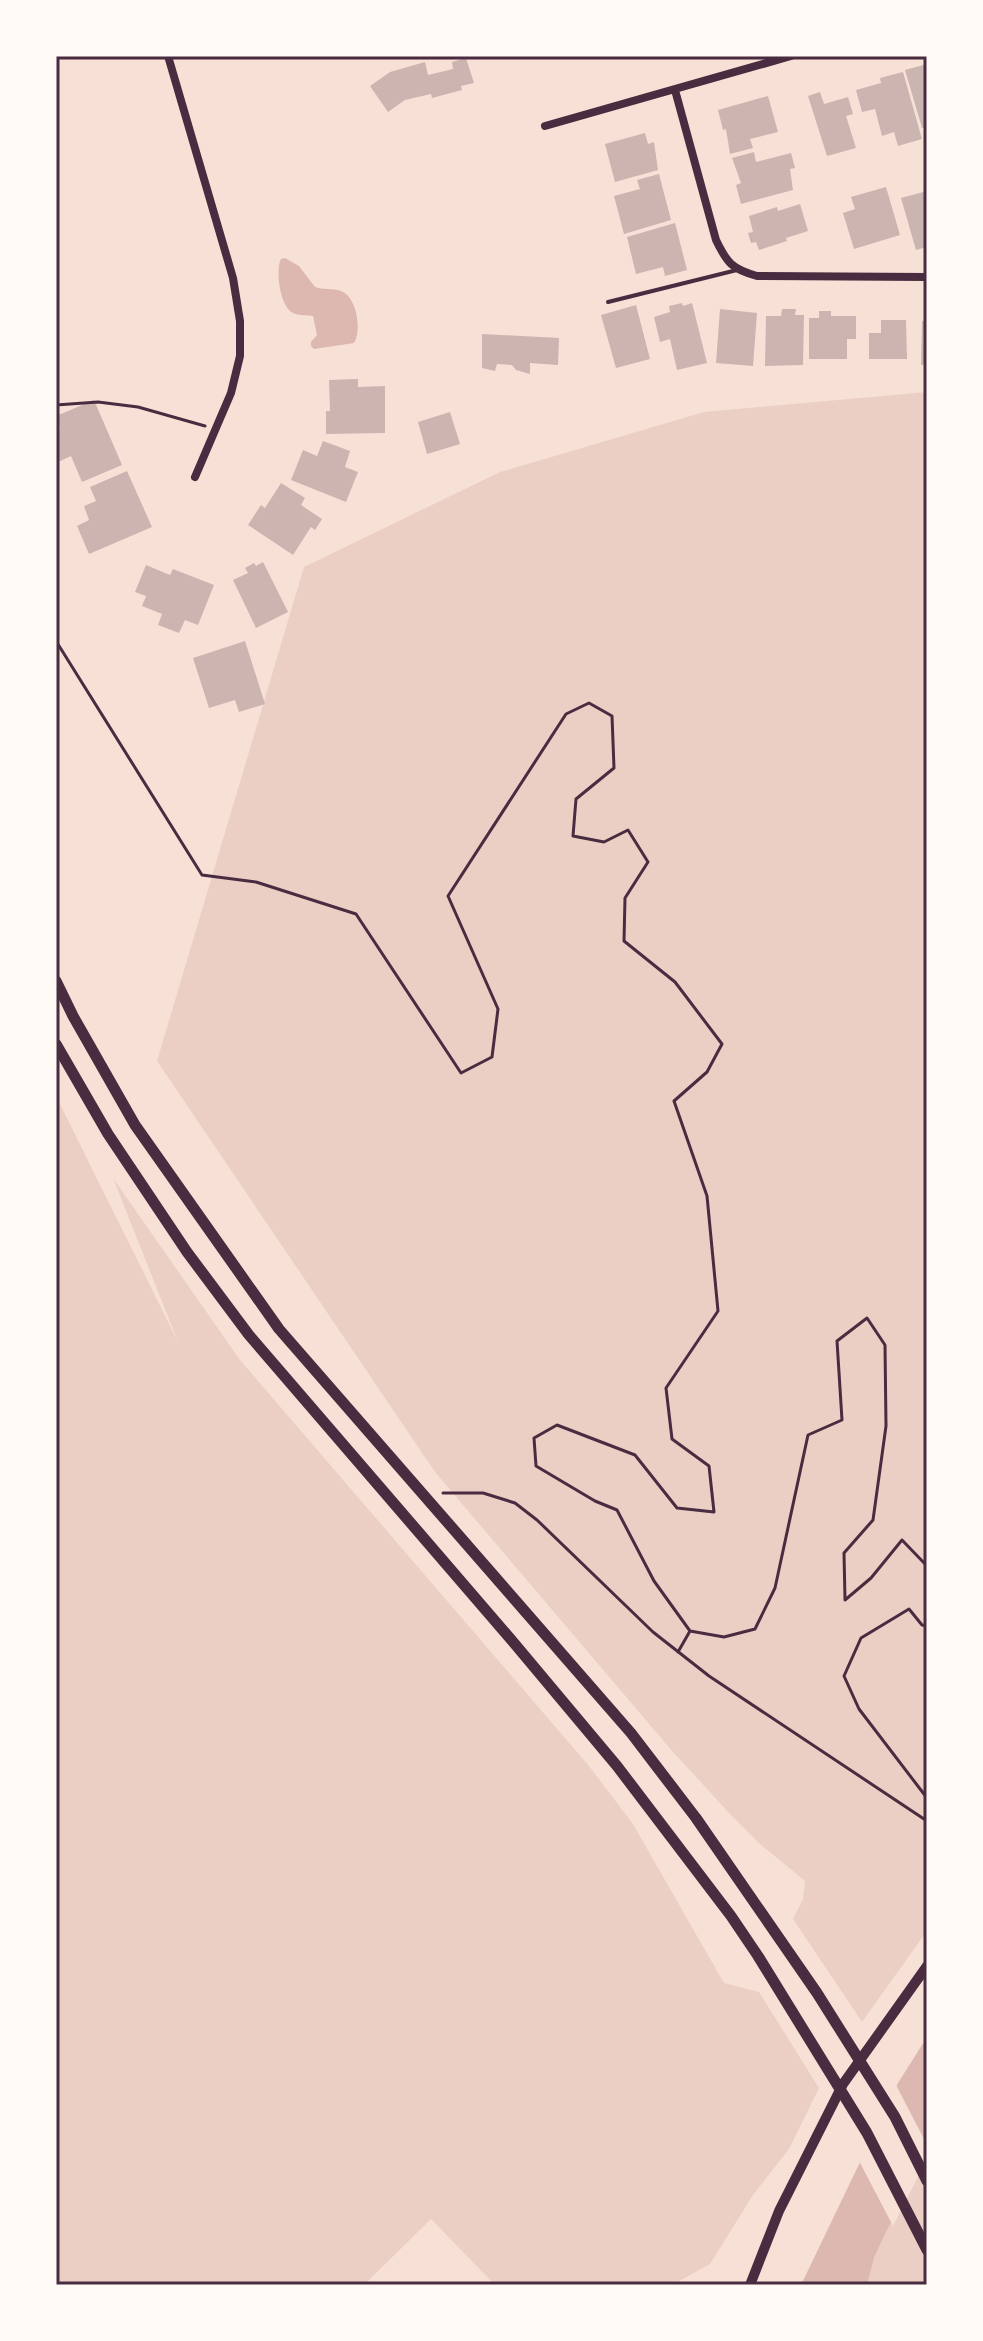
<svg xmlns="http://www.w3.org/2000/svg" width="983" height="2341" viewBox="0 0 983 2341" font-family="'Exo 2',sans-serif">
<rect width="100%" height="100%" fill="#f7e1d7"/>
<!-- green -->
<path fill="#ebcfc5" d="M 927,392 L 927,1931 L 862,2022 L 793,1919 L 803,1899 L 805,1881 L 760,1844 L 731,1815 L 673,1752 L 435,1472 L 157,1061 L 304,567 L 500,472 L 704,412 Z
M 56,1096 L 178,1342 L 113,1178 L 240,1360 L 589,1766 L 633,1824 L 724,1983 L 759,1992 L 819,2088 L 789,2149 L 753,2195 L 710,2264 L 672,2285 L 495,2285 L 431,2219 L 364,2285 L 56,2285 Z
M 927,2151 L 927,2285 L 867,2285 C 875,2241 907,2191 927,2151 Z"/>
<!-- water -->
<path fill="#dcb8b0" d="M 285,258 L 299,266 L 315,287 C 323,290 333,288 341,291 C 357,297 362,330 354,343 L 314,349 L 311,346 L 311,342 L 317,335 L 313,316 C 307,315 299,316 293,313 C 280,307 275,270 281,259 Z
M 927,2037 L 927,2151 L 883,2238 L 874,2258 L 867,2285 L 801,2285 L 898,2083 Z"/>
<!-- pier -->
<path fill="#f7e1d7" d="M 894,2081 L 927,2145 L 927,2159 L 893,2226 L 857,2157 Z"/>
<!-- building -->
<path fill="#ccb4b1" d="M 466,58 L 474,83 L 461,86 L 462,90 L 432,98 L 431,94 L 405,100 L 388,112 L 370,86 L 390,72 L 425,62 L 428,75 L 453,69 L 452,62 Z
M 927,64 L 927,127 L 922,128 L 905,70 Z
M 903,72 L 922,139 L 898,146 L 894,132 L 882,136 L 875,109 L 862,112 L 856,90 L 881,83 L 880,78 Z
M 820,92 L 824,104 L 848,97 L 853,114 L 846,116 L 856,148 L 827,156 L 808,96 Z
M 768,96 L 778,132 L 750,139 L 753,148 L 730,154 L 726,129 L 723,130 L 718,110 Z
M 645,133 L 648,144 L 654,142 L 658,170 L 615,182 L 605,144 Z
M 754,152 L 756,162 L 791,153 L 795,168 L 790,169 L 793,190 L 741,204 L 736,185 L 741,183 L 732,158 Z
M 659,174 L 671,220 L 624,234 L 614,196 L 640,189 L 637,180 Z
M 886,187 L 900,235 L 854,249 L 843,213 L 855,209 L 851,197 Z
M 927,191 L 927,247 L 916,250 L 901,198 Z
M 800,204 L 808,231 L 786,238 L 787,241 L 759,250 L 756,242 L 751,243 L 748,233 L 753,232 L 749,216 L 777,207 L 778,211 Z
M 675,223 L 687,270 L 665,276 L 663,267 L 636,274 L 627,237 Z
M 682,303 L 683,306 L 692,303 L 707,363 L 677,370 L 670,339 L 660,342 L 654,317 L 670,312 L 669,306 Z
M 636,305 L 650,359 L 616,368 L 601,315 Z
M 720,309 L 757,313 L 753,366 L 716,363 Z
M 782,309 L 796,309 L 795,315 L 804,315 L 803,365 L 765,366 L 766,316 L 781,316 Z
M 819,311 L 831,311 L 831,316 L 856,316 L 856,339 L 847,339 L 847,359 L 809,359 L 809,318 L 819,318 Z
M 881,320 L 906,320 L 907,359 L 869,359 L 869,333 L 881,333 Z
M 922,321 L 927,321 L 927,365 L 921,365 Z
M 482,334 L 559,338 L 558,365 L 530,363 L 530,374 L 516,370 L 512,365 L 497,364 L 495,371 L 482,368 Z
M 358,379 L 358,387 L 385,386 L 385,433 L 326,434 L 326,411 L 330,411 L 329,380 Z
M 94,400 L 122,465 L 82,482 L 71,456 L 58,462 L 56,458 L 56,432 L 60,430 L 56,416 Z
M 450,412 L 460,444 L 427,454 L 418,422 Z
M 323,441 L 350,451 L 345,467 L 358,472 L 346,502 L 291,480 L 303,450 L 317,456 Z
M 127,471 L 152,527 L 89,554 L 77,526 L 89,520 L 84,506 L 96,501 L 90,487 Z
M 281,483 L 305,498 L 301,505 L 322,519 L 315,530 L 311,527 L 293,555 L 248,525 L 261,505 L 265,508 Z
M 263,562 L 288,612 L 256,628 L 233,580 L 248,573 L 245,568 L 254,563 L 256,566 Z
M 146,565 L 170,575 L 173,569 L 214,585 L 198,625 L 185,620 L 179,633 L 158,625 L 162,614 L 142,606 L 146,596 L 135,592 Z
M 245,641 L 265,704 L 239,712 L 235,700 L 209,708 L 193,658 Z"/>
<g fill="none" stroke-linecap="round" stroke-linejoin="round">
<!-- path -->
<path stroke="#4a2c40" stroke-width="3" d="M 56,405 L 98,402 L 138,407 L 205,426
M 56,641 L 202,875 L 256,882 L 356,914 L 461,1073 L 492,1057 L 498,1009 L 448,896 L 566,714 L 589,703 L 612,716 L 614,768 L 576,799 L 573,836 L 604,842 L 628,830 L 648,862 L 625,898 L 624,941 L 675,982 L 722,1044 L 707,1072 L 674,1101 L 707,1196 L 718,1311 L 666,1388 L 672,1439 L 709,1466 L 714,1512 L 677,1508 L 635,1455 L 557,1425 L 534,1438 L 536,1466 L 595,1501 L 617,1510 L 654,1581 L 690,1631 L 724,1637 L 755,1629 L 775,1588 L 808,1435 L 842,1420 L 837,1341 L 867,1318 L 885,1345 L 886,1426 L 873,1520 L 844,1553 L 845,1600 L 871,1578 L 902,1540 L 927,1566
M 443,1493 L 483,1493 L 515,1503 L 537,1520 L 653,1632 L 709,1676 L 927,1821
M 927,1626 L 922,1625 L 909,1609 L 861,1638 L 844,1676 L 859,1709 L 927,1798
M 678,1652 L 690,1631"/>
<!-- service -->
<path stroke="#4a2c40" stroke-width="4" d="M 608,302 L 737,270"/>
<!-- minor -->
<path stroke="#4a2c40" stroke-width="8" d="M 168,56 L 233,278 L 240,321 L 240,356 L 231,393 L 195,477
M 675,90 L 716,240 C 727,263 732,269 757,276 L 927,277
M 545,126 L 791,56"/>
<!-- tertiary -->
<path stroke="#4a2c40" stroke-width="10" d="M 750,2285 L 779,2211 L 843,2084 L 927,1966"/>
<!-- secondary -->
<path stroke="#4a2c40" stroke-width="11" d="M 56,981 L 73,1016 L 135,1125 L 279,1329 L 631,1733 L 696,1818 L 817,1993 L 895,2117 L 927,2181
M 56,1044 L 108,1134 L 187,1252 L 249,1335 L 514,1643 L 617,1766 L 731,1916 L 758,1956 L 867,2133 L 927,2250"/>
</g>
<!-- border -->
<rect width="983" height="2341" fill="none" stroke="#fffaf5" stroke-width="116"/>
<rect x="58" y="58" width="867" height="2225" fill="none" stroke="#4a2c40" stroke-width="3"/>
</svg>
